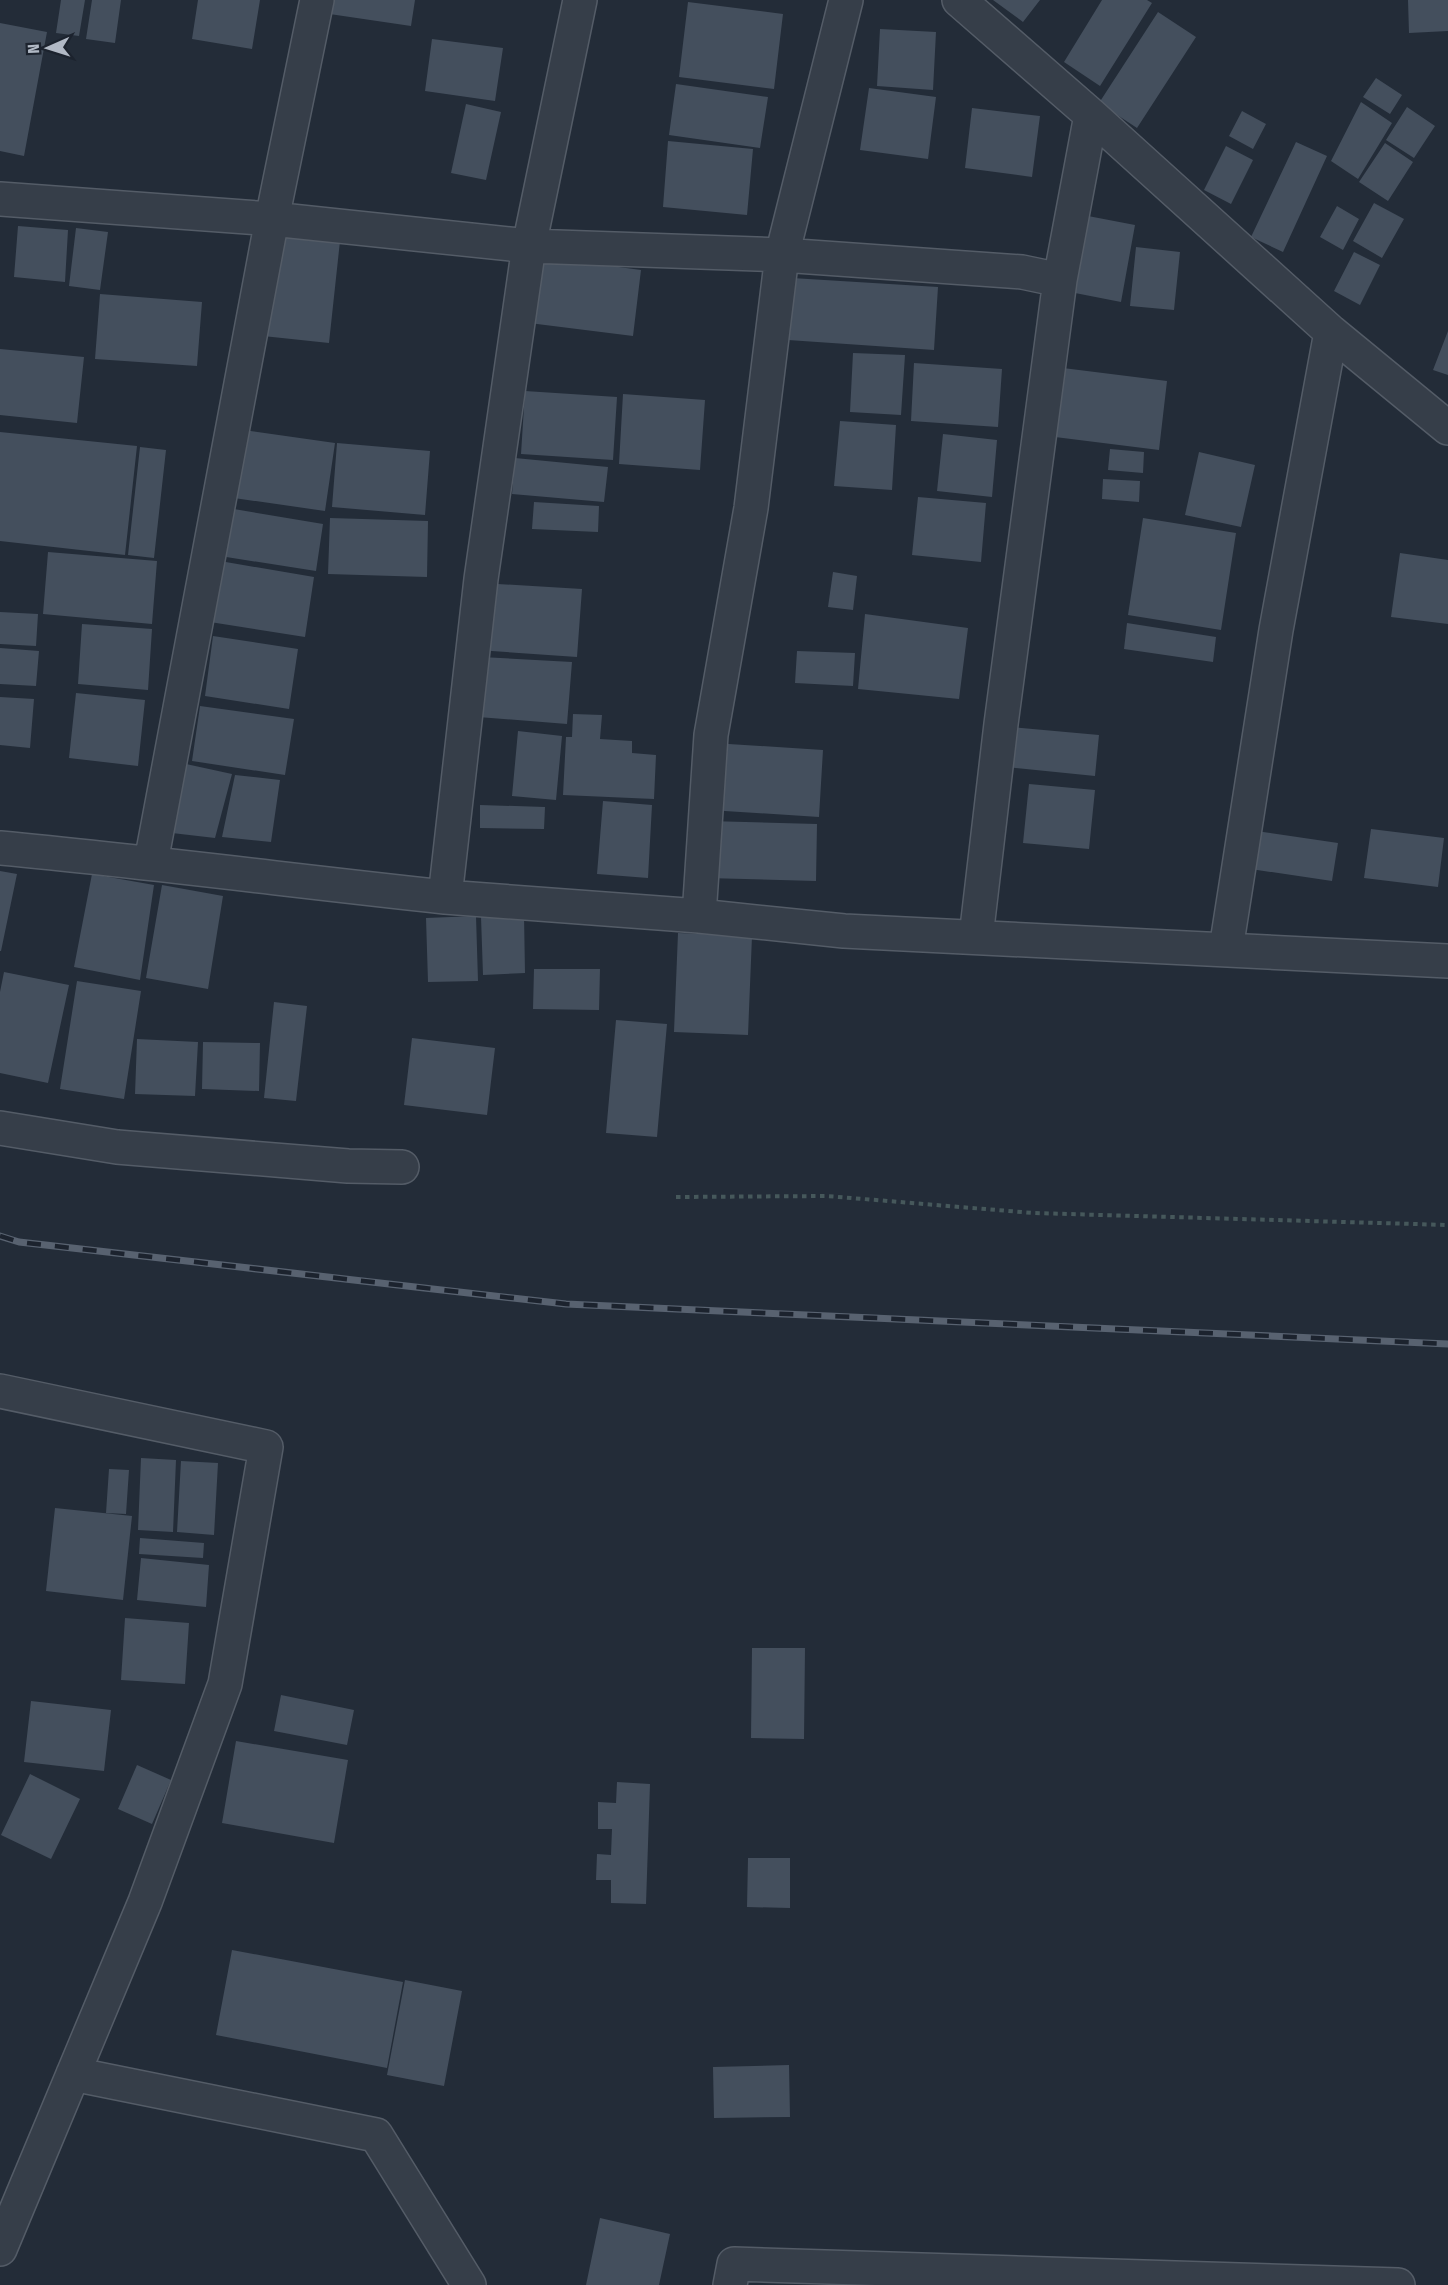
<svg xmlns="http://www.w3.org/2000/svg" width="1448" height="2285" viewBox="0 0 1448 2285" font-family="'Fira Sans Condensed',sans-serif">
<rect width="100%" height="100%" fill="#232c38"/>
<!-- building -->
<path fill="#444f5d" d="M 61,0 L 85,0 L 79,36 L 56,33 Z
M 92,0 L 121,0 L 115,43 L 86,39 Z
M 198,0 L 260,0 L 252,49 L 192,39 Z
M 318,0 L 415,0 L 411,26 L 316,12 Z
M 993,0 L 1040,0 L 1023,22 Z
M 1102,0 L 1147,0 L 1152,3 L 1100,86 L 1064,62 Z
M 1408,0 L 1448,0 L 1448,31 L 1409,33 Z
M 688,2 L 783,14 L 774,89 L 679,77 Z
M 1158,12 L 1196,37 L 1137,128 L 1099,103 Z
M 0,23 L 47,32 L 24,156 L 0,151 Z
M 880,29 L 936,32 L 933,90 L 877,86 Z
M 432,39 L 503,48 L 495,101 L 425,91 Z
M 1376,78 L 1402,95 L 1390,114 L 1363,97 Z
M 676,84 L 768,97 L 760,148 L 669,135 Z
M 869,88 L 936,97 L 928,159 L 860,150 Z
M 1361,102 L 1392,123 L 1358,179 L 1331,161 Z
M 466,104 L 501,112 L 486,180 L 451,173 Z
M 1407,107 L 1435,126 L 1414,158 L 1386,140 Z
M 972,108 L 1040,116 L 1032,177 L 965,168 Z
M 1242,111 L 1266,124 L 1253,149 L 1229,136 Z
M 668,141 L 753,149 L 747,215 L 663,207 Z
M 1296,142 L 1327,156 L 1283,252 L 1251,237 Z
M 1385,143 L 1413,162 L 1388,201 L 1359,182 Z
M 1226,146 L 1253,160 L 1231,204 L 1204,190 Z
M 1374,203 L 1404,219 L 1382,258 L 1353,241 Z
M 1337,206 L 1359,219 L 1343,250 L 1320,237 Z
M 1088,216 L 1135,225 L 1121,302 L 1075,293 Z
M 18,226 L 68,230 L 65,282 L 14,277 Z
M 76,228 L 108,232 L 100,290 L 69,286 Z
M 274,234 L 340,241 L 329,343 L 263,336 Z
M 1136,247 L 1180,252 L 1174,310 L 1130,306 Z
M 1354,252 L 1380,265 L 1360,305 L 1334,291 Z
M 537,256 L 641,270 L 633,336 L 529,323 Z
M 792,278 L 938,287 L 934,350 L 788,340 Z
M 100,294 L 202,302 L 197,366 L 95,359 Z
M 1448,331 L 1448,375 L 1433,370 Z
M 0,349 L 84,357 L 77,423 L 0,415 Z
M 853,353 L 905,355 L 901,415 L 850,412 Z
M 914,363 L 1002,369 L 998,427 L 911,421 Z
M 1063,368 L 1167,381 L 1159,450 L 1055,437 Z
M 525,391 L 617,397 L 613,460 L 521,454 Z
M 623,394 L 705,400 L 700,470 L 619,464 Z
M 840,421 L 896,425 L 892,490 L 834,486 Z
M 243,430 L 335,443 L 325,511 L 234,498 Z
M 0,432 L 137,446 L 125,555 L 0,541 Z
M 943,434 L 997,440 L 992,497 L 937,491 Z
M 337,443 L 430,451 L 425,515 L 332,507 Z
M 140,447 L 166,450 L 154,558 L 128,555 Z
M 1110,449 L 1144,452 L 1143,473 L 1108,470 Z
M 1199,452 L 1255,465 L 1241,527 L 1185,515 Z
M 515,458 L 608,467 L 604,502 L 512,494 Z
M 1103,479 L 1140,481 L 1139,502 L 1102,499 Z
M 918,497 L 986,503 L 981,562 L 912,555 Z
M 534,502 L 599,506 L 598,532 L 532,529 Z
M 228,508 L 323,524 L 316,571 L 220,556 Z
M 330,518 L 428,521 L 427,577 L 328,574 Z
M 1143,518 L 1236,533 L 1221,630 L 1128,615 Z
M 48,552 L 157,561 L 152,624 L 43,614 Z
M 1400,553 L 1448,560 L 1448,624 L 1391,617 Z
M 220,561 L 314,577 L 305,637 L 210,622 Z
M 833,572 L 857,576 L 853,610 L 828,607 Z
M 481,583 L 582,589 L 577,657 L 477,650 Z
M 0,612 L 38,614 L 36,646 L 0,644 Z
M 865,614 L 968,628 L 959,699 L 858,689 Z
M 1127,623 L 1216,637 L 1213,662 L 1124,649 Z
M 82,624 L 152,629 L 148,690 L 78,684 Z
M 213,636 L 298,649 L 289,709 L 205,696 Z
M 0,648 L 39,651 L 36,686 L 0,684 Z
M 797,651 L 855,653 L 853,686 L 795,683 Z
M 481,657 L 572,662 L 567,724 L 478,717 Z
M 76,693 L 145,700 L 138,766 L 69,758 Z
M 0,697 L 34,699 L 30,748 L 0,745 Z
M 200,706 L 294,719 L 285,775 L 192,761 Z
M 573,714 L 602,715 L 600,739 L 632,741 L 632,753 L 656,755 L 654,799 L 563,795 L 566,737 L 572,737 Z
M 1001,726 L 1099,735 L 1095,776 L 997,766 Z
M 518,731 L 562,736 L 556,800 L 512,796 Z
M 713,743 L 823,750 L 819,817 L 709,810 Z
M 186,764 L 232,774 L 215,838 L 172,833 Z
M 235,775 L 280,780 L 271,842 L 222,837 Z
M 1029,784 L 1095,790 L 1089,849 L 1023,843 Z
M 603,801 L 652,805 L 648,878 L 597,874 Z
M 480,805 L 545,807 L 544,829 L 480,828 Z
M 708,821 L 817,824 L 816,881 L 706,878 Z
M 1371,829 L 1444,838 L 1438,887 L 1364,878 Z
M 1249,830 L 1338,843 L 1332,881 L 1244,868 Z
M 0,871 L 17,874 L 1,951 L 0,951 Z
M 92,874 L 154,885 L 140,980 L 74,967 Z
M 162,885 L 223,896 L 208,989 L 146,978 Z
M 524,915 L 525,973 L 483,975 L 481,917 Z
M 476,916 L 478,981 L 428,982 L 426,918 Z
M 678,933 L 752,936 L 748,1035 L 674,1032 Z
M 534,969 L 600,969 L 599,1010 L 533,1009 Z
M 4,972 L 69,985 L 48,1083 L 0,1073 L 0,992 Z
M 77,981 L 141,991 L 124,1099 L 60,1089 Z
M 274,1002 L 307,1006 L 296,1101 L 264,1098 Z
M 616,1020 L 667,1024 L 657,1137 L 606,1133 Z
M 412,1038 L 495,1048 L 487,1115 L 404,1105 Z
M 137,1039 L 198,1042 L 195,1096 L 135,1094 Z
M 203,1042 L 260,1043 L 259,1091 L 202,1089 Z
M 141,1458 L 176,1460 L 173,1532 L 138,1530 Z
M 181,1461 L 218,1463 L 214,1535 L 177,1532 Z
M 109,1469 L 129,1470 L 126,1514 L 106,1513 Z
M 55,1508 L 132,1516 L 123,1600 L 46,1591 Z
M 140,1538 L 204,1543 L 203,1558 L 139,1554 Z
M 141,1558 L 209,1565 L 206,1607 L 137,1600 Z
M 125,1618 L 189,1623 L 185,1684 L 121,1680 Z
M 752,1648 L 805,1648 L 804,1739 L 751,1738 Z
M 281,1695 L 354,1710 L 347,1745 L 274,1731 Z
M 31,1701 L 111,1710 L 104,1771 L 24,1762 Z
M 236,1741 L 348,1760 L 334,1843 L 222,1823 Z
M 137,1765 L 171,1780 L 152,1824 L 118,1809 Z
M 30,1774 L 80,1799 L 51,1859 L 1,1835 Z
M 617,1782 L 650,1784 L 646,1904 L 611,1903 L 611,1880 L 596,1880 L 597,1854 L 611,1855 L 612,1829 L 598,1829 L 598,1802 L 616,1803 Z
M 748,1858 L 790,1858 L 790,1908 L 747,1907 Z
M 232,1950 L 403,1982 L 387,2068 L 216,2035 Z
M 405,1980 L 462,1991 L 444,2086 L 387,2075 Z
M 789,2065 L 790,2117 L 714,2118 L 713,2067 Z
M 600,2218 L 670,2234 L 659,2285 L 586,2285 Z"/>
<g fill="none" stroke-linecap="round" stroke-linejoin="round">
<!-- minor casing -->
<g stroke="#545c67" stroke-width="36">
<path id="minor" d="M 959,0 L 1091,115 L 1331,332 L 1448,428
M 0,199 L 272,219 L 529,246 L 782,255 L 1022,272 L 1060,280
M 0,848 C 149,862 296,881 445,897 L 481,579 L 529,246 L 580,0
M 151,862 L 272,219 L 317,0
M 445,897 L 699,916 L 844,931 L 1448,961
M 699,916 L 711,735 L 751,508 L 782,255 L 846,0
M 976,937 L 1001,724 L 1060,280 L 1091,115
M 1226,949 L 1276,630 L 1331,332
M 0,1128 L 117,1147 L 348,1166 L 402,1167
M 0,1391 L 266,1447 L 225,1684 L 145,1902 L 0,2249
M 73,2074 L 376,2135 L 469,2285
M 730,2285 L 734,2264 L 1398,2285"/>
</g>
<!-- path -->
<path stroke="#46585b" stroke-width="4" stroke-dasharray="4.5 4.5" stroke-linecap="butt" d="M 676,1197 L 827,1196 L 1033,1213 L 1448,1225"/>
<!-- minor -->
<use href="#minor" stroke="#363e49" stroke-width="33"/>
<!-- rail casing -->
<g stroke="#586270" stroke-width="7">
<path id="rail" d="M 0,1236 L 19,1242 L 566,1304 L 1448,1344"/>
</g>
<!-- rail -->
<use href="#rail" stroke="#1c232e" stroke-width="4.5" stroke-dasharray="14" stroke-linecap="butt"/>
</g>
<!-- north arrow -->
<g transform="translate(48 48) rotate(267)" stroke="#1c232e" stroke-width="4.5" paint-order="stroke">
<path d="M0-4.5L10 22L0 15L-10 22Z" fill="#b1b9c5"/>
<text y="-9" font-size="16" font-weight="bold" text-anchor="middle" fill="#b1b9c5">N</text>
</g>
</svg>
